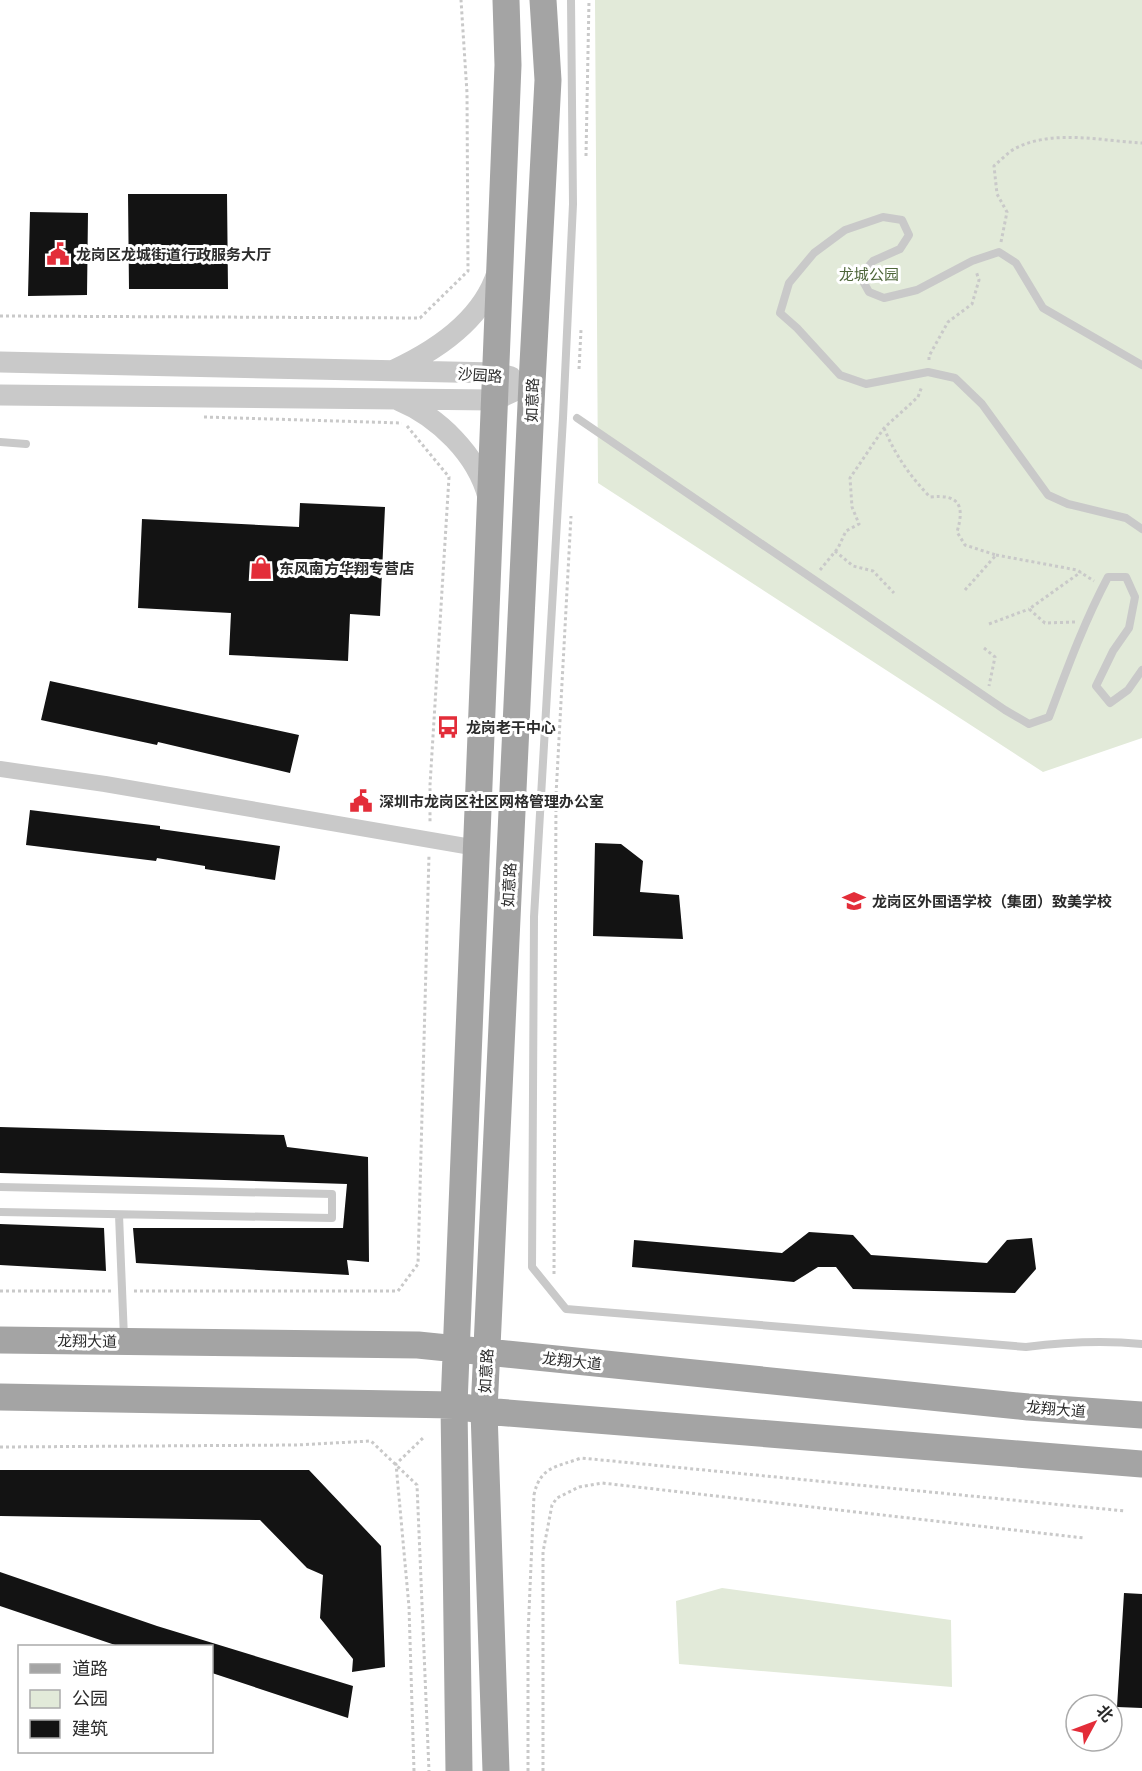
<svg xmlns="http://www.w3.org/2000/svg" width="1142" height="1771" viewBox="0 0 1142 1771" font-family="Inter,'Noto Sans SC',sans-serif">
<rect width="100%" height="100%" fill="#fff"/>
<!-- green -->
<path fill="#e2ead9" d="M 595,0 L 1142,0 L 1142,738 L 1043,772 L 598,483 Z
M 722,1588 L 951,1620 L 952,1687 L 679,1664 L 676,1601 Z"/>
<!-- building -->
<path fill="#131313" d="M 128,194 L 227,194 L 228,289 L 129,289 Z
M 30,212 L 88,213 L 87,295 L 28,296 Z
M 300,503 L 385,507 L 380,616 L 350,614 L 348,661 L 229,655 L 231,613 L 138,608 L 142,519 L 299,527 Z
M 50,681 L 299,735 L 290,773 L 158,742 L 157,745 L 41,720 Z
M 30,810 L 160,826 L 160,829 L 280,846 L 275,880 L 205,869 L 205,866 L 157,858 L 156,861 L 26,845 Z
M 595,843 L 621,844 L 643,861 L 640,892 L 679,895 L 683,939 L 593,936 Z
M 0,1127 L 284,1135 L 287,1147 L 368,1157 L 369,1262 L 347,1260 L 349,1275 L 136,1263 L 133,1228 L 343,1228 L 347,1184 L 0,1173 Z
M 0,1224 L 104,1228 L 106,1271 L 0,1265 Z
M 809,1232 L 853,1235 L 871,1255 L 987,1263 L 1007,1240 L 1032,1238 L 1036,1269 L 1015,1293 L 853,1289 L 836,1267 L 818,1267 L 794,1282 L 632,1267 L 634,1240 L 782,1253 Z
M 0,1470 L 309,1470 L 381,1546 L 385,1667 L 352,1672 L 353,1659 L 320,1618 L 323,1575 L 307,1568 L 260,1520 L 0,1516 Z
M 0,1572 L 157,1626 L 353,1686 L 348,1718 L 212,1673 L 212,1647 L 121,1647 L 0,1606 Z
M 1124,1593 L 1142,1594 L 1142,1708 L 1117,1707 Z"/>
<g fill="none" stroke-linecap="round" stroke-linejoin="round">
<!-- path -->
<path stroke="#c9c9c9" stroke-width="3" stroke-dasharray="3 3" stroke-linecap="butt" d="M 586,156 L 589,0
M 1001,242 L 1007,212 L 997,194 L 994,166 C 1001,160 1008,152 1016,148 C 1054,129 1102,141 1142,143
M 0,316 L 420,318 L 468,271 L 467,93 L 461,0
M 929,360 L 929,356 L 948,322 L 972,304 L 979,280 L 976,271
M 579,369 L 581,330
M 204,417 L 402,423
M 407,426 L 449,477 L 430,785 L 430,824
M 884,428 C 895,455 910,476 930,497 C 959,494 965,505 957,532 L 965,545 L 996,555 L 965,590
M 835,551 L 853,566 L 873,571 L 894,593
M 996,555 L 1077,570 L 1094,581
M 820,570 L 838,548 L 846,531 L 859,524 L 852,507 L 850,478 L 884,428 L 918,397 L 922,386
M 1075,622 L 1045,623 L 1029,609 L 1081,572
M 989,624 L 1029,609
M 984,648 L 995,657 L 989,686
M 554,1274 L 556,795 L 571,516
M 0,1291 L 112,1291
M 134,1291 L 398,1291 L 418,1264 L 429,855
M 0,1447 L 296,1445 L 371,1441 L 417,1485 L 429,1771
M 414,1771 L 409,1607 L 396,1464 L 425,1436
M 528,1771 L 528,1635 L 534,1495 C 540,1466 557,1467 581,1458 L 1125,1511
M 543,1771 L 543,1552 L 552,1505 L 557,1498 L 579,1487 L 602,1483 L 1084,1538"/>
<!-- service -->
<path stroke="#c9c9c9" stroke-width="8" d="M 571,0 L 573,204 L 563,418 L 534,917 L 532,1267 L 566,1309 L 1026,1347 C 1065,1342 1103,1340 1142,1344
M 1142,365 L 1043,308 L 1016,263 L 999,252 L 972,261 L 917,290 L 884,298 L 869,292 L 860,276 L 873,261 L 900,249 L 909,235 L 902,220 L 883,217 L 845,230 L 814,253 L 789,283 L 780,313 L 797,328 L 840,375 L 866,384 L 928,372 L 955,378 L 982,404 L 1048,495 L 1068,504 L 1126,518 L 1142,529
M 577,418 L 1005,710 L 1029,724 L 1049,717 C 1067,669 1084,622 1108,577 L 1126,577 L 1135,597 L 1129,628 L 1113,651 L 1096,686 L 1110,703 L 1128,690 L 1142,670
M 0,442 L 26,444
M 0,1187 L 332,1194 L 332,1218 L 0,1212
M 119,1215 L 124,1338"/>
<!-- minor -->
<path stroke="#c9c9c9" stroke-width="16" d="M 0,769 L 105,784 L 477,848"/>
<!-- tertiary -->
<path stroke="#c9c9c9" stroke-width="21" d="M 0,362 L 496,373 L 511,377
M 394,370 C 437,350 482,320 497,273
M 0,395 L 495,400 L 532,383
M 398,400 C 439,417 477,455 488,497"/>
<!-- primary -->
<path stroke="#a4a4a4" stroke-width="27" d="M 0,1340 L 418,1345 L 1028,1407 L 1142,1415
M 0,1397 L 454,1405 L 484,1411 L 1142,1464
M 459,1771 L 454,1405 L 508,65 L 506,0
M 496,1771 L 484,1411 L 532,383 L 548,80 L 543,0"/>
</g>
<!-- icons -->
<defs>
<g id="civic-bare" transform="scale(1.8)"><path d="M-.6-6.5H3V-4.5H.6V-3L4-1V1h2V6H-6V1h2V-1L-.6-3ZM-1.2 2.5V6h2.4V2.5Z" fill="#e32d39" stroke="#fff" stroke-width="2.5" paint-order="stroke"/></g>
<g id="shop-bare" transform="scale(1.8)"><path d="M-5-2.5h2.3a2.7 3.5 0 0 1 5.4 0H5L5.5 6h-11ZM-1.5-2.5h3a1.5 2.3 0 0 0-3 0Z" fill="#e32d39" stroke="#fff" stroke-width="2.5" paint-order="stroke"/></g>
<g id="bus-bare" transform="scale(1.8)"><path d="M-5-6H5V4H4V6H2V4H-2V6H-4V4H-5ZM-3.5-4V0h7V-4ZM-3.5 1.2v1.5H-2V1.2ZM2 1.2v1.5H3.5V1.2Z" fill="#e32d39" stroke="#fff" stroke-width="2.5" paint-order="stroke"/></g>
<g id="school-bare" transform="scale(1.8)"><path d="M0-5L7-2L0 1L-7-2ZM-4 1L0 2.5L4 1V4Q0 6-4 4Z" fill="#e32d39" stroke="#fff" stroke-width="2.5" paint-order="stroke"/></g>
</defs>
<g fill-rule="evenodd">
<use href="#civic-bare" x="58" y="254"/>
<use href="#shop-bare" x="261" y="568"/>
<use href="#bus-bare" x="448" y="727"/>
<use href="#civic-bare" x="361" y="801"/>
<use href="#school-bare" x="854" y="901"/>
</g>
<g text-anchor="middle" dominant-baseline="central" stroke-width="6" stroke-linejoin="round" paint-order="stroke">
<!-- poi labels -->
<g font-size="15" font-weight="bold" fill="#2c2c2c" stroke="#fff" text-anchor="start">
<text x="76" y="254">龙岗区龙城街道行政服务大厅</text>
<text x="279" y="568">东风南方华翔专营店</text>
<text x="466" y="727">龙岗老干中心</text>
<text x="379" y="801">深圳市龙岗区社区网格管理办公室</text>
<text x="872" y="901">龙岗区外国语学校（集团）致美学校</text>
</g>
<!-- park labels -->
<g font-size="15" fill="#4e663a" stroke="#fff">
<text x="869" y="274">龙城公园</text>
</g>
<!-- street labels -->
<g font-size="15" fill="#2c2c2c" stroke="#fff">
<text transform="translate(480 375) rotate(4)">沙园路</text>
<text transform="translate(532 400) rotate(-88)">如意路</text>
<text transform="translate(509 885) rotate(-87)">如意路</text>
<text transform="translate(87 1341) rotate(1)">龙翔大道</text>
<text transform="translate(572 1361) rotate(6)">龙翔大道</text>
<text transform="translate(486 1371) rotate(-87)">如意路</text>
<text transform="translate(1056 1409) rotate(5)">龙翔大道</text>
</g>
</g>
<!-- legend -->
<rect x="18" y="1645" width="195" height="108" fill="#ffffff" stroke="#ababab" stroke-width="1.5"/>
<rect x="30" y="1664" width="30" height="9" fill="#a4a4a4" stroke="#ababab" stroke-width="1.5"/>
<text x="72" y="1675" font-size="18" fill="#2c2c2c">道路</text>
<rect x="30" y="1690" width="30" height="18" fill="#e2ead9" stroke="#ababab" stroke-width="1.5"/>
<text x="72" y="1705" font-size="18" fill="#2c2c2c">公园</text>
<rect x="30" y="1720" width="30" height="18" fill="#131313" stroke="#ababab" stroke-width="1.5"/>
<text x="72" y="1735" font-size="18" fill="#2c2c2c">建筑</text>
<!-- north arrow -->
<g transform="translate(1094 1723) rotate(49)"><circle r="28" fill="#ffffff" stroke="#ababab" stroke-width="1.5"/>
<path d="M0-4.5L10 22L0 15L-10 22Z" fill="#e32d39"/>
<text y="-9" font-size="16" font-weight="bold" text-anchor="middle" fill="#2c2c2c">北</text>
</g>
</svg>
